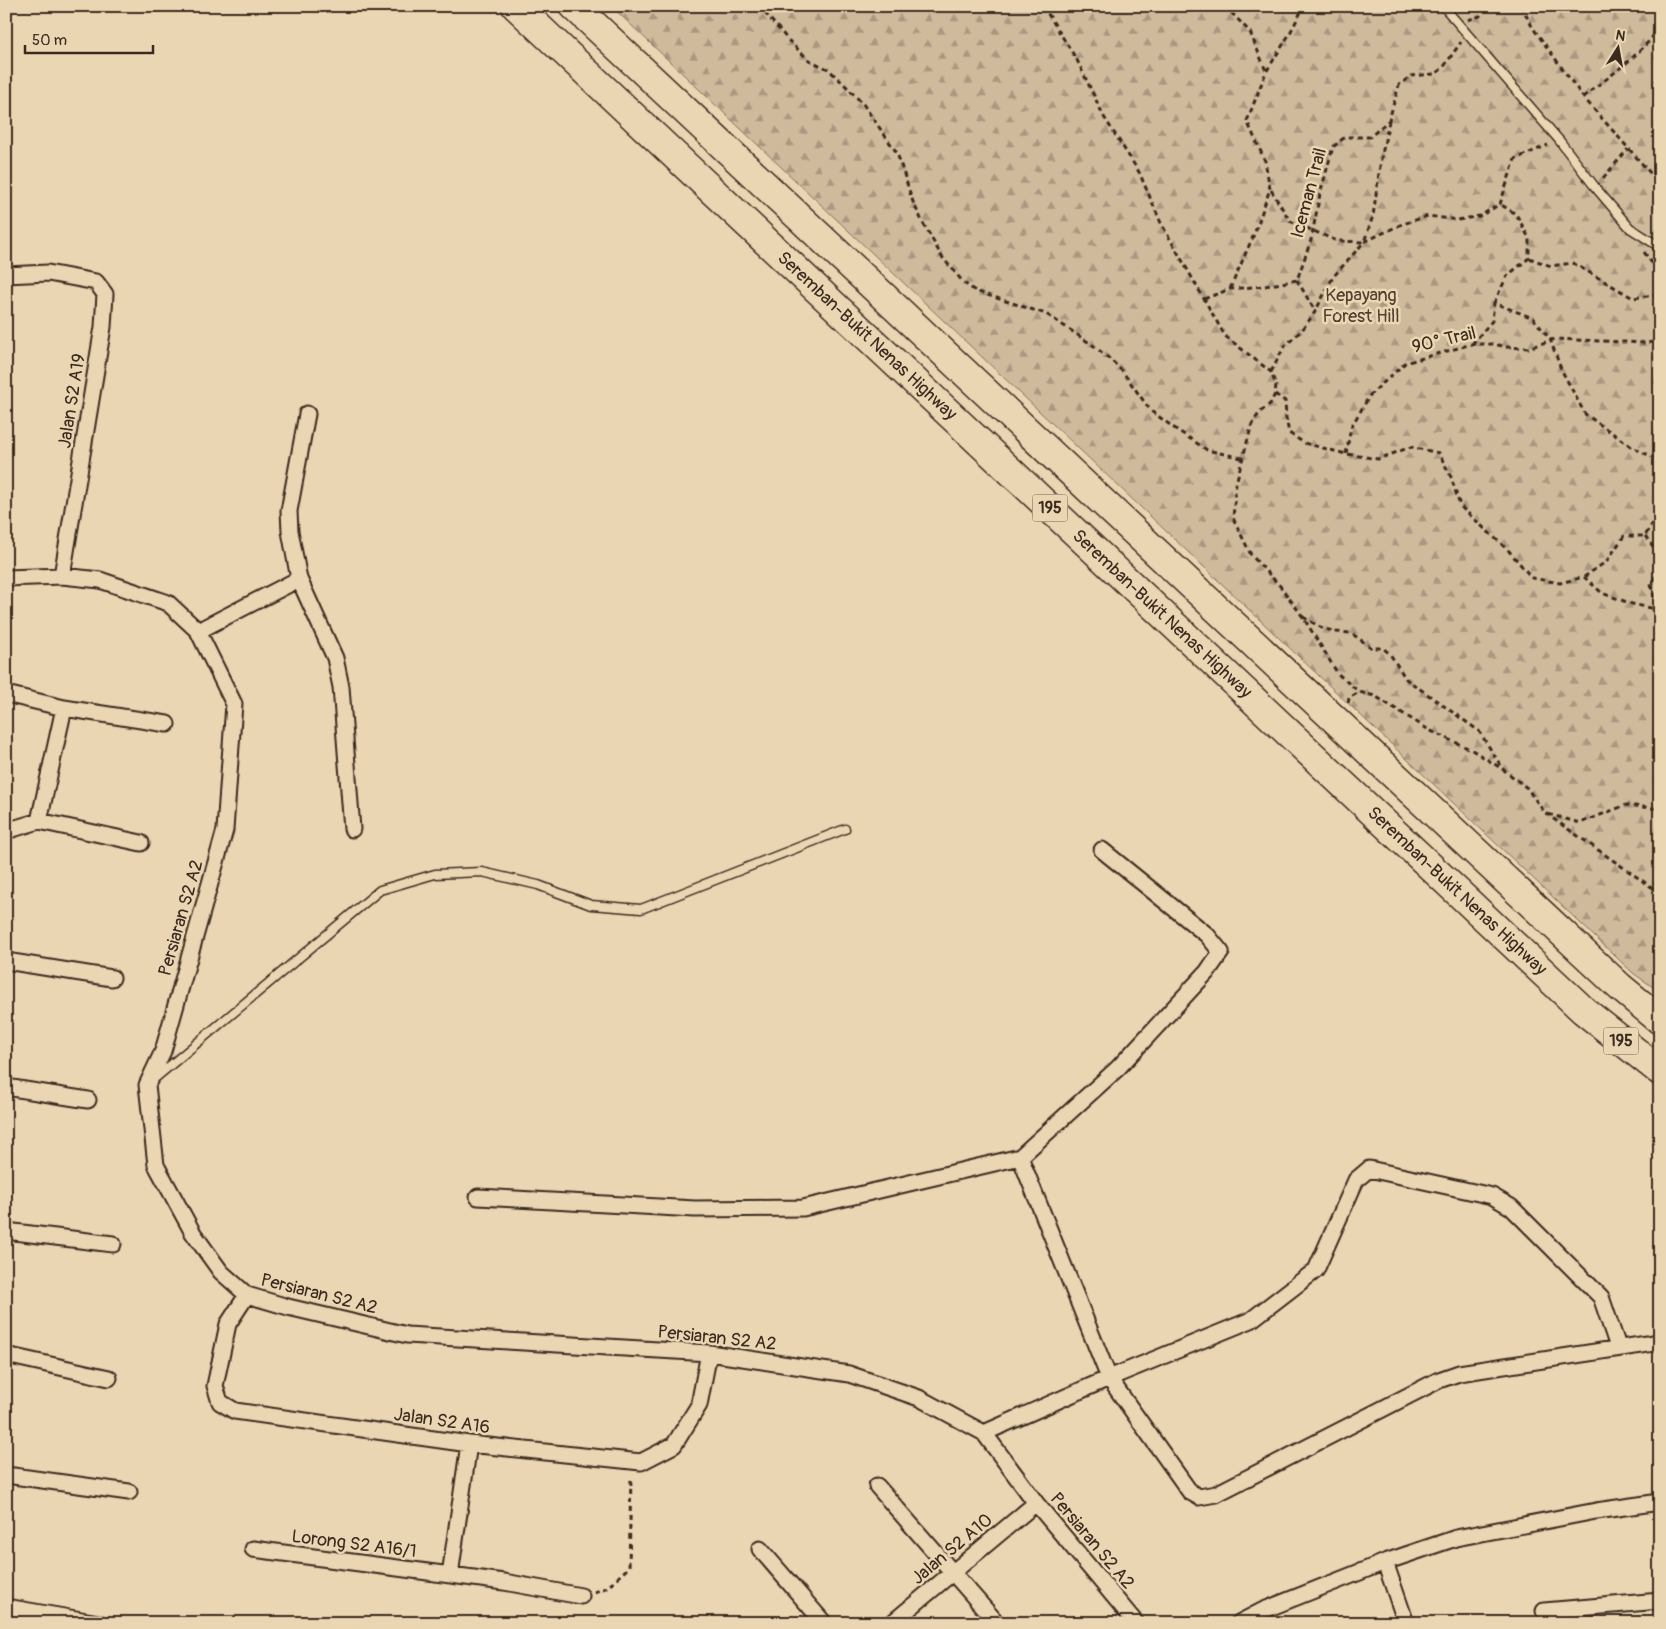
<svg xmlns="http://www.w3.org/2000/svg" width="1666" height="1629" viewBox="0 0 1666 1629" font-family="Pangolin,sans-serif">
<defs>
<pattern id="forest-firs" width="22" height="20" patternUnits="userSpaceOnUse" patternTransform="scale(1.25)"><rect width="22" height="20" fill="#cfba9c"/><path d="M5 1l3.5 6h-7zM16 11l3.5 6h-7z" fill="#a9977f"/></pattern>
</defs>
<rect width="100%" height="100%" fill="#ebd6b4"/>
<filter id="ink" filterUnits="userSpaceOnUse"><feTurbulence type="fractalNoise" baseFrequency=".02" numOctaves="2"/><feDisplacementMap in="SourceGraphic" scale="10" xChannelSelector="R" yChannelSelector="G"/><feConvolveMatrix kernelMatrix="1 2 1 2 8 2 1 2 1" color-interpolation-filters="sRGB"/></filter>
<g filter="url(#ink)">
<!-- forest -->
<path fill="url(#forest-firs)" stroke="#85725d" d="M 611,6 L 1660,6 L 1660,992 L 1633,973 Z"/>
<g fill="none" stroke-linecap="round" stroke-linejoin="round">
<!-- lane casing -->
<g stroke="#3b2a1e" stroke-width="11">
<path id="lane" d="M 1443,6 L 1559,140 L 1595,187 L 1630,228 L 1660,247
M 154,1079 L 380,890 L 435,874 L 482,872 L 538,885 L 591,905 L 641,909 L 845,829"/>
</g>
<!-- street casing -->
<g stroke="#3b2a1e" stroke-width="19">
<path id="street" d="M 6,275 L 48,273 L 96,282 L 105,294 L 103,327 L 62,576
M 307,414 L 289,511 L 290,531 L 299,579 L 335,658 L 341,687 L 352,829
M 6,578 L 62,576 L 100,580 L 168,603 L 198,631 L 234,704 L 225,830 L 163,1051 L 147,1085 L 156,1165 L 193,1233 L 221,1272 L 247,1295 L 288,1307 L 407,1335 L 709,1353 L 849,1374 L 919,1398 L 984,1433 L 1036,1503 L 1136,1623
M 198,631 L 299,579
M 6,694 L 64,708 L 167,724
M 39,821 L 64,708
M 6,831 L 39,821 L 141,843
M 6,961 L 112,978
M 6,1087 L 88,1100
M 1020,1157 L 1109,1378 L 1190,1492 L 1199,1497 L 1216,1494 L 1439,1380 L 1459,1373 L 1660,1342
M 478,1197 L 695,1209 L 803,1208 L 1020,1157 L 1118,1068 L 1207,972 L 1221,952 L 1207,935 L 1102,850
M 6,1231 L 113,1244
M 247,1295 L 228,1324 L 215,1386 L 220,1402 L 235,1411 L 469,1444 L 641,1462 L 674,1445 L 699,1405 L 709,1353
M 6,1355 L 109,1378
M 984,1433 L 1109,1378 L 1251,1320 L 1316,1270 L 1356,1180 L 1369,1169 L 1492,1196 L 1511,1207 L 1601,1297 L 1618,1347
M 6,1475 L 129,1492
M 877,1486 L 997,1623
M 253,1549 L 504,1582 L 581,1596
M 760,1549 L 824,1623
M 1385,1562 L 1406,1623
M 450,1575 L 469,1444
M 6,1607 L 99,1623
M 1544,1611 L 1660,1601
M 892,1623 L 1036,1503
M 1239,1623 L 1264,1610 L 1385,1562 L 1456,1538 L 1596,1511 L 1660,1502"/>
</g>
<!-- highway casing -->
<g stroke="#3b2a1e" stroke-width="31">
<path id="highway" d="M 516,6 L 1583,1010 L 1660,1071
M 574,6 L 1620,987 L 1660,1020"/>
</g>
<!-- path -->
<path stroke="#3b2a1e" stroke-width="3" stroke-dasharray="5 4" stroke-linecap="butt" d="M 759,6 L 789,41 L 809,60 L 828,69 L 843,83 L 863,104 L 897,153 L 913,202 L 923,223 L 942,257 L 964,283 L 975,291 L 1046,314 L 1094,346 L 1112,361 L 1122,371 L 1151,411 L 1177,430 L 1207,450 L 1242,458
M 1043,6 L 1077,60 L 1104,117 L 1139,172 L 1161,223 L 1225,336 L 1271,372 L 1276,385 L 1275,394 L 1270,404 L 1260,412 L 1252,424 L 1236,483 L 1233,518 L 1251,555 L 1280,586 L 1303,617 L 1338,674 L 1359,692
M 1225,6 L 1250,32 L 1266,71
M 1521,6 L 1533,28 L 1583,97 L 1660,184
M 1468,20 L 1480,16 L 1487,6
M 1583,97 C 1602,82 1653,46 1660,24
M 1603,178 L 1628,149
M 1271,190 L 1290,221 L 1337,241 L 1364,242 L 1373,216 L 1381,159 L 1389,121
M 1644,252 L 1660,274
M 1529,258 L 1551,266 L 1573,263 L 1633,298 L 1660,294
M 1297,280 L 1315,311
M 1230,289 L 1255,232 L 1270,189 L 1265,161 L 1247,121 L 1266,72 L 1289,35 L 1304,6
M 1204,299 L 1230,289 L 1265,286 L 1297,280 L 1311,240 L 1320,194 L 1333,147 L 1345,137 L 1370,137 L 1389,120 L 1399,85 L 1411,76 L 1435,74 L 1443,68 L 1461,42
M 1494,303 L 1507,276 L 1529,258 L 1529,238 L 1516,214 L 1500,204
M 1472,344 L 1492,321 L 1494,303 L 1533,318 L 1550,339 L 1561,369 L 1585,414 L 1632,447 L 1660,461
M 1271,372 L 1284,347 L 1302,330 L 1315,312 L 1333,277 L 1364,242 L 1400,225 L 1428,216 L 1458,220 L 1480,216 L 1500,204 L 1515,159 L 1548,145
M 1275,394 L 1285,401 L 1286,418 L 1289,433 L 1304,443 L 1346,454 L 1378,459 L 1411,447 L 1439,453 L 1451,477 L 1460,506 L 1509,551 L 1532,578 L 1560,583 L 1584,577 L 1602,593 L 1632,604 L 1660,610
M 1346,454 L 1351,427 L 1370,395 L 1405,363 L 1472,344 L 1494,344 L 1506,347 L 1528,348 L 1555,339 L 1647,343 L 1660,341
M 1645,536 C 1663,558 1662,560 1651,586 L 1659,609
M 1584,577 L 1607,561 L 1624,536 L 1645,536 L 1657,516 L 1660,515
M 1303,617 L 1322,628 L 1336,632 L 1351,633 L 1372,648 L 1383,648 L 1390,654 L 1406,679 L 1479,731 L 1503,769
M 1348,703 L 1349,698 L 1359,692 L 1375,696 L 1429,730 L 1472,750 L 1504,770 L 1527,788 L 1545,813 L 1660,893
M 1548,814 L 1580,823 L 1626,805 L 1660,809
M 594,1592 L 608,1587 L 629,1567 L 631,1476"/>
<!-- lane -->
<use href="#lane" stroke="#ebd6b4" stroke-width="8"/>
<!-- street -->
<use href="#street" stroke="#ebd6b4" stroke-width="15"/>
<!-- highway -->
<use href="#highway" stroke="#ebd6b4" stroke-width="28"/>
</g>
</g>
<g text-anchor="middle" dominant-baseline="central" stroke-width="5" stroke-linejoin="round" paint-order="stroke">
<!-- shield labels -->
<g fill="#ebd6b4" stroke="#705e4b" stroke-width="1">
<rect x="1032.5" y="494.5" width="35" height="27" rx="4"/>
<rect x="1603.5" y="1027.5" width="35" height="27" rx="4"/>
</g>
<g font-size="16" font-weight="bold" fill="#3b2a1e">
<text x="1050" y="508">195</text>
<text x="1621" y="1041">195</text>
</g>
<!-- street labels -->
<g font-size="18" fill="#3b2a1e" stroke="#ebd6b4">
<text transform="translate(1309 193) rotate(-75)">Iceman Trail</text>
<text transform="translate(867 336) rotate(43)">Seremban-Bukit Nenas Highway</text>
<text transform="translate(1444 340) rotate(-13)">90° Trail</text>
<text transform="translate(72 401) rotate(-81)">Jalan S2 A19</text>
<text transform="translate(1162 614) rotate(43)">Seremban-Bukit Nenas Highway</text>
<text transform="translate(1457 891) rotate(43)">Seremban-Bukit Nenas Highway</text>
<text transform="translate(181 918) rotate(-74)">Persiaran S2 A2</text>
<text transform="translate(319 1294) rotate(14)">Persiaran S2 A2</text>
<text transform="translate(717 1338) rotate(6)">Persiaran S2 A2</text>
<text transform="translate(442 1421) rotate(8)">Jalan S2 A16</text>
<text transform="translate(1092 1541) rotate(50)">Persiaran S2 A2</text>
<text transform="translate(354 1544) rotate(7)">Lorong S2 A16/1</text>
<text transform="translate(952 1549) rotate(-40)">Jalan S2 A10</text>
</g>
<!-- park labels -->
<g font-size="18" fill="#514031" stroke="#ebd6b4">
<text x="1361" y="295">Kepayang<tspan x="1361" dy="21">Forest Hill</tspan></text>
</g>
</g>
<!-- margin -->
<rect width="1666" height="1629" fill="none" stroke="#ebd6b4" stroke-width="25"/>
<rect x="12" y="12" width="1641" height="1604" fill="none" stroke="#3b2a1e" stroke-width="2" filter="url(#ink)"/>
<!-- north arrow -->
<g transform="translate(1618 48) rotate(11)" stroke="#ebd6b4" stroke-width="4" paint-order="stroke">
<path d="M0-4L9 19L0 12L-9 19Z" fill="#3b2a1e"/>
<text y="-8" font-size="14" font-weight="bold" text-anchor="middle" fill="#3b2a1e">N</text>
</g>
<!-- scale -->
<path d="M25 45v8h128v-8" fill="none" stroke="#3b2a1e" stroke-width="2.5"/>
<text x="32" y="45" font-size="15" fill="#3b2a1e" stroke="#ebd6b4" stroke-width="4" paint-order="stroke">50 m</text>
</svg>
